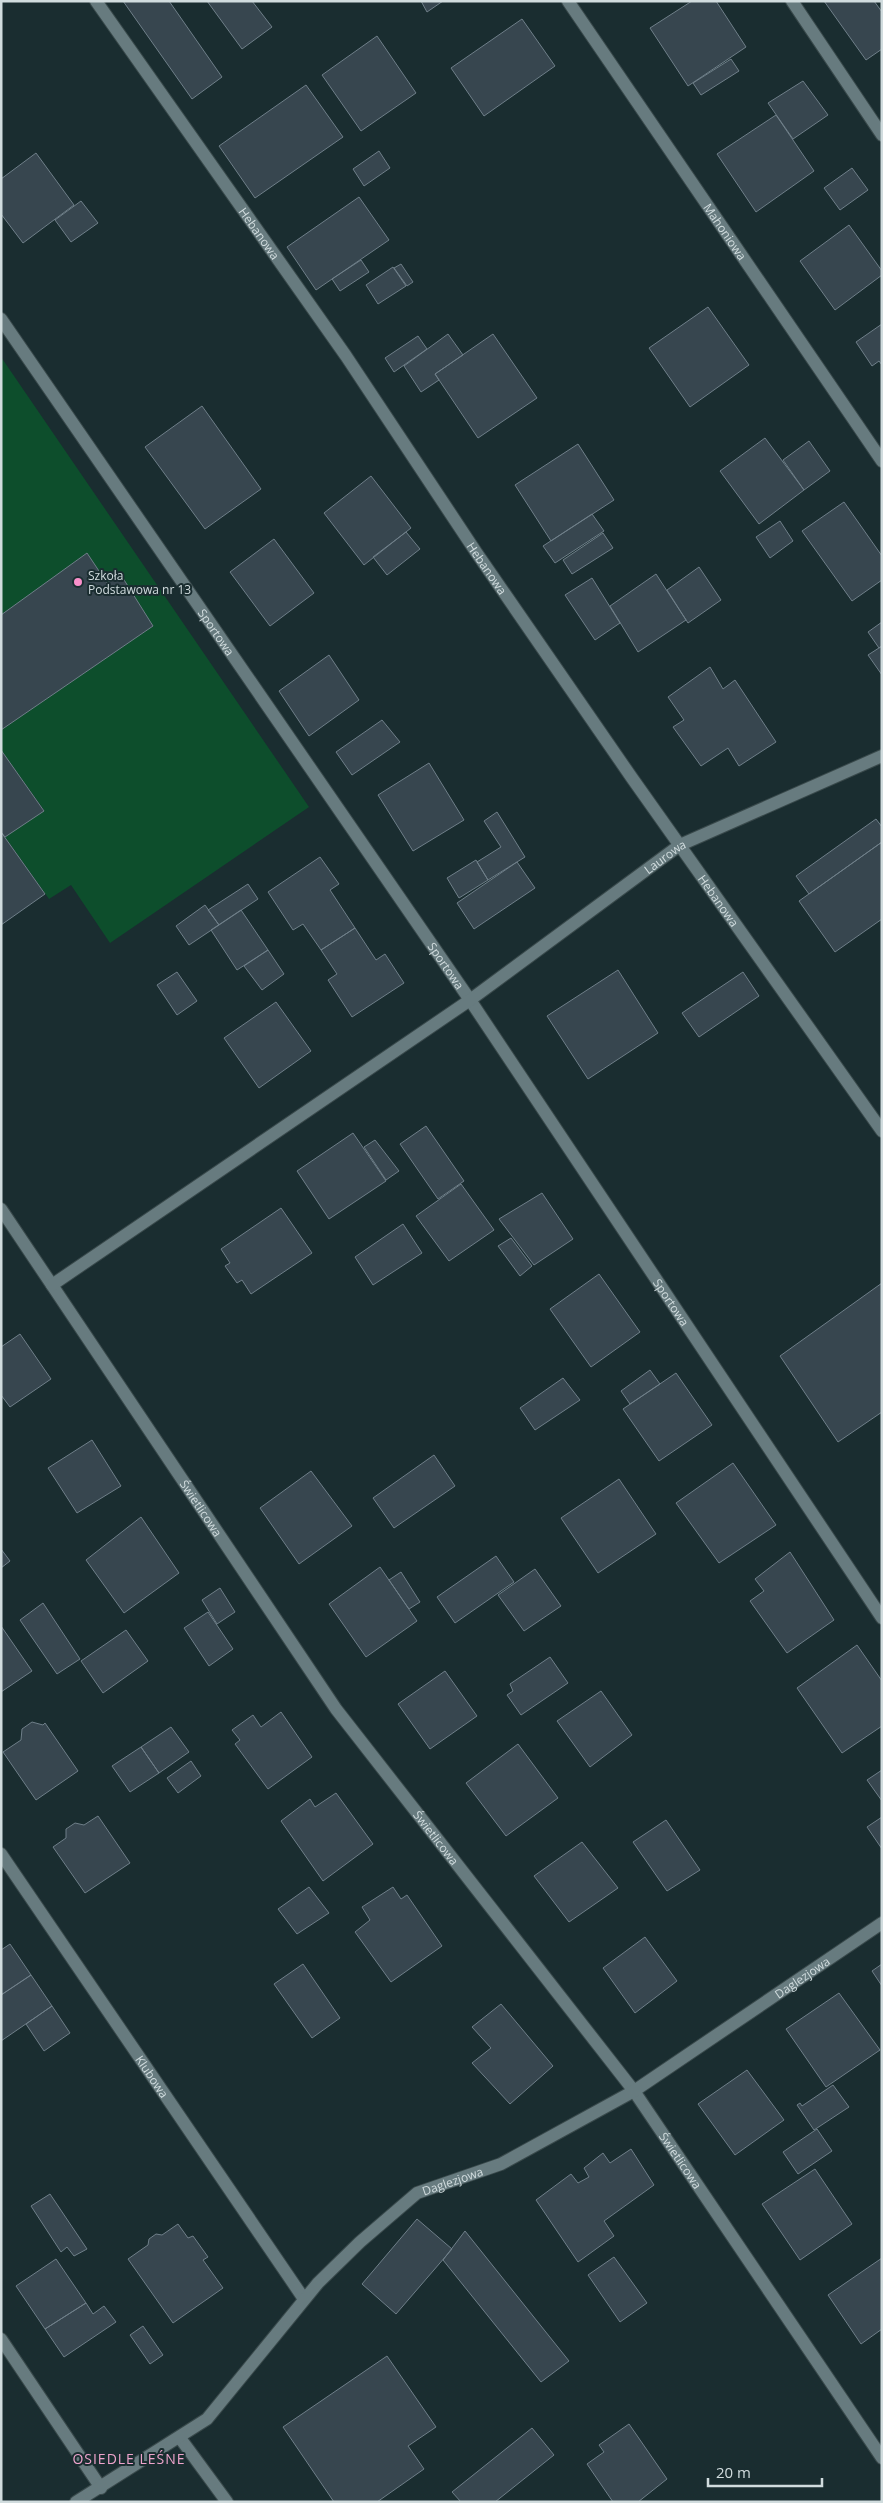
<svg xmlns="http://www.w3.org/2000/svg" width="883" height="2503" viewBox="0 0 883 2503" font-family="'Open Sans',sans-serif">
<rect width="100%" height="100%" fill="#1a2d30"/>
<!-- green -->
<path fill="#0d4e2c" d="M 1,357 L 309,807 L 110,943 L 71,885 L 49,899 L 5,837 L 44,810 L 1,750 L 1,730 L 153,626 L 121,575 L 107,583 L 87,554 L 1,615 Z"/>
<!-- building -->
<path fill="#37464f" stroke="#6f7f89" d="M 123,1 L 169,1 L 222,77 L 192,99 Z
M 207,1 L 252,1 L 272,27 L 242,49 Z
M 421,1 L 443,1 L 427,12 Z
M 692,1 L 716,1 L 746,47 L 688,86 L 650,28 Z
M 824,1 L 874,1 L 882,12 L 882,49 L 866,60 Z
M 522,19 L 555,66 L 484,116 L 451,68 Z
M 377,36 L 416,93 L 361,131 L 322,75 Z
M 731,59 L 739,71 L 701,95 L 693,83 Z
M 803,81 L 828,115 L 793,139 L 768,103 Z
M 306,85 L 343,137 L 255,198 L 219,146 Z
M 776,115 L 814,171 L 756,212 L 717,154 Z
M 379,151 L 390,168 L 364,186 L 353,169 Z
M 36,153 L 74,205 L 23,243 L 1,214 L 1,179 Z
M 852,168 L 868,190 L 840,210 L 824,188 Z
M 359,197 L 389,240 L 316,290 L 287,247 Z
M 81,201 L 98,223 L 71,242 L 55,220 Z
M 849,225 L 882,271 L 882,275 L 835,310 L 800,261 Z
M 361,260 L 369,272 L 340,291 L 332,279 Z
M 401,264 L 413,282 L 407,286 L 394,268 Z
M 393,267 L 406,286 L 378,304 L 366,285 Z
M 708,307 L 749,365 L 690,407 L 649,348 Z
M 882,324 L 882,365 L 879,361 L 872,366 L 856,342 Z
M 448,334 L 463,355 L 435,374 L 439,380 L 421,392 L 404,366 Z
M 493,334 L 537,398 L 478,438 L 435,374 Z
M 418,336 L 427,349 L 394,372 L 385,358 Z
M 202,406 L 261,489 L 205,529 L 145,447 Z
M 765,438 L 804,490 L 759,524 L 720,471 Z
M 809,441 L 830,471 L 804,490 L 783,460 Z
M 578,444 L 614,500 L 551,541 L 515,485 Z
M 371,476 L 411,528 L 364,565 L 324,513 Z
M 844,502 L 882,556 L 882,580 L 852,601 L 802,531 Z
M 592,514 L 604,531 L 555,563 L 543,546 Z
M 780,521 L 793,541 L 770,558 L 756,537 Z
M 406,532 L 420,549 L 387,575 L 373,557 Z
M 603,533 L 613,548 L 572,574 L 563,560 Z
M 274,539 L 314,593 L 270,626 L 230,572 Z
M 87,553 L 107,583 L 121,575 L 153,626 L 1,730 L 1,615 Z
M 699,567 L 721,600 L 688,623 L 667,590 Z
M 656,574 L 686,620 L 638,652 L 610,606 Z
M 592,578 L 620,623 L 595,640 L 565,595 Z
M 882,622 L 882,646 L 879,648 L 868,632 Z
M 882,646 L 882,675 L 868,655 Z
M 329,655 L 359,700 L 309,736 L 279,691 Z
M 710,667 L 723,689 L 735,680 L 776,742 L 739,766 L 728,748 L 701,766 L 673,727 L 684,720 L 668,697 Z
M 382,720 L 400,742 L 352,775 L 336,752 Z
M 1,750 L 44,811 L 5,837 L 1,832 Z
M 429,763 L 464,820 L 413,851 L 378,795 Z
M 497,812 L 525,857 L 488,880 L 477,862 L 501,847 L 484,821 Z
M 876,819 L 882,827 L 882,842 L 809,894 L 796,876 Z
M 1,832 L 45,894 L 1,925 Z
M 882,842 L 882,919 L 835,952 L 799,901 Z
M 320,857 L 339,884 L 330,890 L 355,928 L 321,950 L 303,924 L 293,930 L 268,892 Z
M 476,860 L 488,880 L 459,898 L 447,878 Z
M 517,862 L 535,888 L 474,929 L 457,903 Z
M 248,884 L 258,899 L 219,925 L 208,910 Z
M 205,905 L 219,925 L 189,945 L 176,926 Z
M 241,910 L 268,950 L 237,970 L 211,930 Z
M 355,928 L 376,960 L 385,954 L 404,983 L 352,1017 L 328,980 L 337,974 L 321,950 Z
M 268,950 L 284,974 L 262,990 L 244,966 Z
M 618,970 L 658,1033 L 588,1079 L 547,1016 Z
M 177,972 L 197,1001 L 177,1015 L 157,985 Z
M 743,972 L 759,996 L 699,1037 L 682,1013 Z
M 276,1002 L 311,1051 L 259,1088 L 224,1038 Z
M 426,1126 L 464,1181 L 438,1199 L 400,1144 Z
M 353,1133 L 386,1181 L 329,1219 L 297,1171 Z
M 375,1140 L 399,1171 L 386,1180 L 364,1147 Z
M 461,1184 L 494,1230 L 449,1261 L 416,1216 Z
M 542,1193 L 573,1239 L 534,1265 L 499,1219 Z
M 281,1208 L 312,1253 L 251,1294 L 242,1280 L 237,1283 L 225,1266 L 230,1263 L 221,1249 Z
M 403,1224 L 422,1253 L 373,1285 L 355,1257 Z
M 511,1238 L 532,1266 L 520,1276 L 498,1246 Z
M 599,1274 L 640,1332 L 591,1367 L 550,1309 Z
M 882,1283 L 882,1412 L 838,1442 L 780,1356 Z
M 20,1334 L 51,1379 L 10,1407 L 1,1395 L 1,1347 Z
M 650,1370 L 660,1384 L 630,1404 L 621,1391 Z
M 676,1373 L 712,1425 L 659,1461 L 623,1409 Z
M 563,1378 L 580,1400 L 535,1430 L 520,1408 Z
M 92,1440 L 121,1486 L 77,1513 L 48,1468 Z
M 434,1455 L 455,1486 L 394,1528 L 373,1498 Z
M 733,1463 L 776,1525 L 719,1563 L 676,1503 Z
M 311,1471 L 352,1526 L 299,1564 L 260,1508 Z
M 619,1479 L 656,1534 L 598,1573 L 561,1518 Z
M 141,1517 L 179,1573 L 124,1613 L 86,1560 Z
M 1,1549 L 10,1561 L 1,1568 Z
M 790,1552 L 834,1620 L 787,1653 L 750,1601 L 764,1591 L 755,1579 Z
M 496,1556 L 514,1582 L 455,1623 L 437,1597 Z
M 380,1567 L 417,1621 L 366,1657 L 329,1604 Z
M 535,1569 L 561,1606 L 524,1631 L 498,1595 Z
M 401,1572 L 420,1602 L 409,1609 L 389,1580 Z
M 220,1588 L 235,1612 L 217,1624 L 202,1600 Z
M 43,1603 L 80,1659 L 57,1674 L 20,1620 Z
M 208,1612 L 233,1649 L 209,1666 L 184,1628 Z
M 1,1626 L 32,1671 L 1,1692 Z
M 126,1630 L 148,1661 L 103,1693 L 81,1661 Z
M 857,1645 L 882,1681 L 882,1726 L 842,1753 L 797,1688 Z
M 550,1657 L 568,1683 L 521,1715 L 507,1695 L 513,1691 L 510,1684 Z
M 445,1671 L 477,1716 L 430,1749 L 398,1704 Z
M 601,1691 L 632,1735 L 590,1767 L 557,1721 Z
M 281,1712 L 312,1757 L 268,1789 L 235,1744 L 240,1740 L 232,1730 L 253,1715 L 261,1727 Z
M 32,1722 L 43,1725 L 45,1723 L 78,1771 L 36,1800 L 3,1752 L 21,1740 L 22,1729 Z
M 171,1727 L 189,1752 L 159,1773 L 141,1747 Z
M 518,1744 L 558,1798 L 506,1836 L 466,1783 Z
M 141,1747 L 159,1773 L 130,1792 L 112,1766 Z
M 191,1761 L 201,1776 L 178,1793 L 167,1778 Z
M 882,1770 L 882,1801 L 867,1780 Z
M 336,1793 L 373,1844 L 323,1881 L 281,1821 L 310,1799 L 315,1807 Z
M 98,1816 L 130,1863 L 85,1893 L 53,1847 L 66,1838 L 66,1829 L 75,1823 L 84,1825 Z
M 882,1817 L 882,1849 L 867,1827 Z
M 666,1820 L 700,1870 L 667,1891 L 633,1842 Z
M 582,1842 L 618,1888 L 569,1922 L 534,1876 Z
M 309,1887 L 329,1913 L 297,1934 L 278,1909 Z
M 393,1887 L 401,1899 L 407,1895 L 442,1946 L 391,1982 L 355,1932 L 370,1920 L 362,1907 Z
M 645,1937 L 677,1981 L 635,2013 L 603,1968 Z
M 10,1944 L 31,1975 L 1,1995 L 1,1950 Z
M 303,1964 L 340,2018 L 312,2038 L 274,1984 Z
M 882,1964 L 882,1986 L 872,1971 Z
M 31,1975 L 52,2006 L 1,2041 L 1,1995 Z
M 839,1993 L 880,2050 L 826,2087 L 786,2029 Z
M 501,2004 L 553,2066 L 510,2104 L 472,2063 L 491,2048 L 472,2027 Z
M 52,2006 L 70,2033 L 44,2051 L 26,2024 Z
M 747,2070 L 784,2120 L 735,2155 L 698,2104 Z
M 833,2085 L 849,2107 L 814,2130 L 797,2105 L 800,2103 L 802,2106 Z
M 817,2129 L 832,2151 L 798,2174 L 783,2152 Z
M 631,2149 L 654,2185 L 604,2221 L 614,2236 L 578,2262 L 536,2200 L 571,2174 L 578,2183 L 589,2177 L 584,2168 L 603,2153 L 610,2163 Z
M 815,2169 L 852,2224 L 800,2260 L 762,2204 Z
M 50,2194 L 87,2249 L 74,2256 L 67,2247 L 61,2252 L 31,2206 Z
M 417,2219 L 452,2249 L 396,2314 L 362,2284 Z
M 178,2224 L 188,2238 L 193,2236 L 208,2257 L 203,2260 L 223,2288 L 173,2323 L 128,2259 L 148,2245 L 149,2239 L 156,2234 L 162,2235 Z
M 465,2231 L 569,2361 L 541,2382 L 443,2260 Z
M 614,2257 L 647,2303 L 620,2322 L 588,2275 Z
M 882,2258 L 882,2329 L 861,2344 L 828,2295 Z
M 56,2259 L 86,2303 L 45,2329 L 16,2286 Z
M 86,2303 L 93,2314 L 104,2306 L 116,2322 L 64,2357 L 45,2329 Z
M 143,2326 L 163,2355 L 150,2364 L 130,2335 Z
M 387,2356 L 436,2427 L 408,2446 L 424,2469 L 377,2502 L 334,2502 L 283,2427 Z
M 629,2424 L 667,2479 L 638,2502 L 613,2502 L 587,2464 L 604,2452 L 599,2445 Z
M 532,2428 L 554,2455 L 495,2502 L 461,2502 L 452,2492 Z"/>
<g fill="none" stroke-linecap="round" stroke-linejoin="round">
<!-- minor casing -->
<g stroke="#39494b" stroke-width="14">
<g id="minor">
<path id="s1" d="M 96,1 L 346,356 L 476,552 L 632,778 L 882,1131"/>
<path id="s2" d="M 568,1 L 882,461"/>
<path d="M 792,1 L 882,135"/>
<path id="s3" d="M 1,319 L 470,1000 L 882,1618"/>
<path id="s4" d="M 1,1209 L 336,1709 L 634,2091 L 882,2458"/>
<path id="s5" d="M 52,1285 L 470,1000 L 680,845 L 882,756"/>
<path id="s6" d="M 1,1854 L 304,2299"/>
<path d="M 1,2339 L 101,2488"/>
<path d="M 180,2438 L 227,2502"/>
<path id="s7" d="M 76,2502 L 207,2419 L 318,2283 L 360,2242 L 417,2193 L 501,2164 L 634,2091 L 882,1923"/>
</g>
</g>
<!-- minor -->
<use href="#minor" stroke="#677b7f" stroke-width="12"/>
</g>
<!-- markers -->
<circle fill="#f98fca" stroke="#1a2d30" stroke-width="2" cx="78" cy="582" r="5"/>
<g text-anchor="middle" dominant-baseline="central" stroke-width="4" stroke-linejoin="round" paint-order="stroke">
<!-- street labels -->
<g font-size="12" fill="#d1dcde" stroke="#1a2d30">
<text stroke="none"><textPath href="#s2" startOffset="279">Mahoniowa</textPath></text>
<text stroke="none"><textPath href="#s1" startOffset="284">Hebanowa</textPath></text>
<text stroke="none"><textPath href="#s1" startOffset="689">Hebanowa</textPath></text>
<text stroke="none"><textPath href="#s3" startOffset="380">Sportowa</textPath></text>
<text stroke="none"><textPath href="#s5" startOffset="748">Laurowa</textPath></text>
<text stroke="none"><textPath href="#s1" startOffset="1094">Hebanowa</textPath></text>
<text stroke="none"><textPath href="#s3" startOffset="785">Sportowa</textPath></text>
<text stroke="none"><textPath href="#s3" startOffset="1190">Sportowa</textPath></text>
<text stroke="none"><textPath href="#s4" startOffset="360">Świetlicowa</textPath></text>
<text stroke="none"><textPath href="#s4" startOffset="765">Świetlicowa</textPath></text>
<text stroke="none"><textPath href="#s7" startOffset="908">Daglezjowa</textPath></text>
<text stroke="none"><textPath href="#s6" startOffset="269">Klubowa</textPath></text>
<text stroke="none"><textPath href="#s4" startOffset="1170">Świetlicowa</textPath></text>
<text stroke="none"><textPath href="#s7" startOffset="502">Daglezjowa</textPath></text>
</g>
<!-- poi labels -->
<g font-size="12" fill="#d1dcde" stroke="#1a2d30" text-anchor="start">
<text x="88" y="575">Szkoła<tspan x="88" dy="14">Podstawowa nr 13</tspan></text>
</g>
<!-- neighbourhood labels -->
<g font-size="14" letter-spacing="1" fill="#eea4cc" stroke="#1a2d30">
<text x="129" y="2458">OSIEDLE LEŚNE</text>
</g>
</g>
<!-- border -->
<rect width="883" height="2503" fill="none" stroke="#d1dcde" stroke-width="5"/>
<!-- scale -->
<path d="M708 2478v8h114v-8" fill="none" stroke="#d1dcde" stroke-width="2.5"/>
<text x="716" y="2478" font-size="15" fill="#d1dcde" stroke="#1a2d30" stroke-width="4" paint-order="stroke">20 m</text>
</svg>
